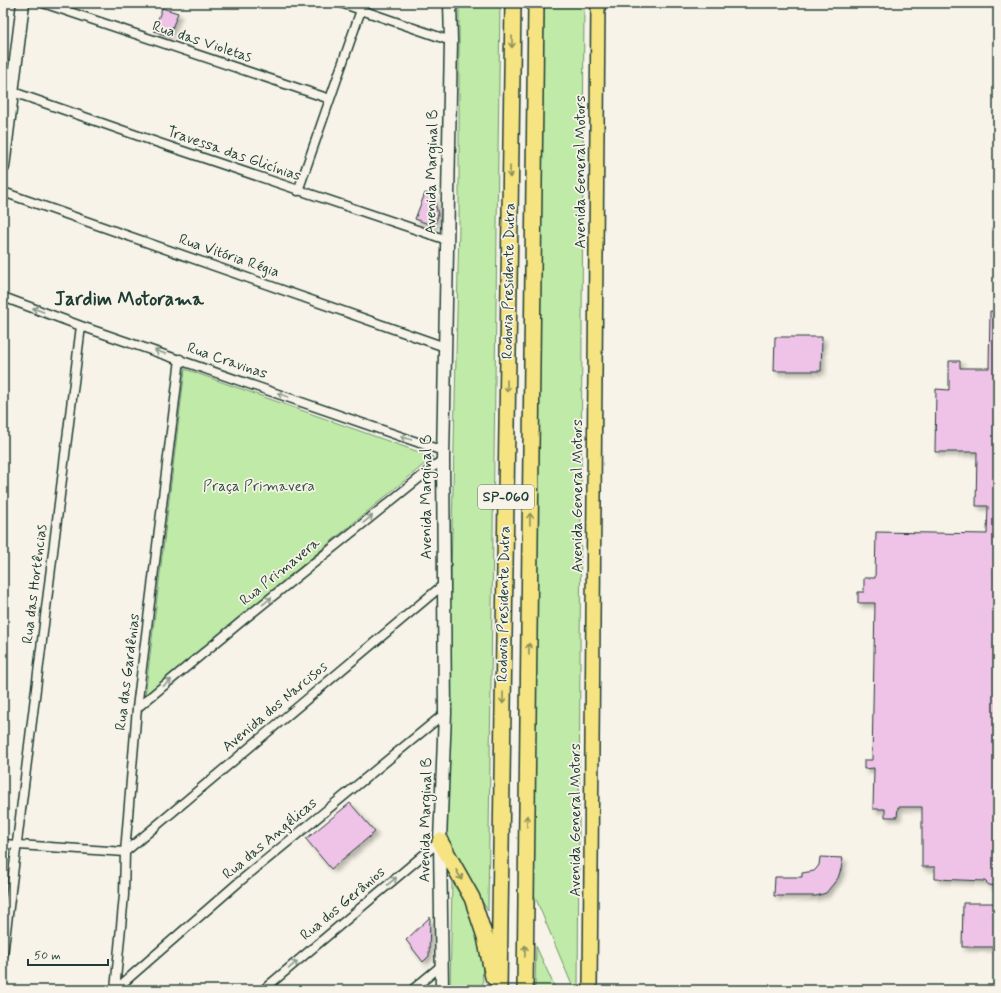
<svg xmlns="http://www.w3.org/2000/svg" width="1001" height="993" viewBox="0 0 1001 993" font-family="Mynerve,sans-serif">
<defs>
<filter id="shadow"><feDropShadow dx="3.5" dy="3.5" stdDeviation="2" flood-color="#0004"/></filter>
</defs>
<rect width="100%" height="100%" fill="#f7f3e8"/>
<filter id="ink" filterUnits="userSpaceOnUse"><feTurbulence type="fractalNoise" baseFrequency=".025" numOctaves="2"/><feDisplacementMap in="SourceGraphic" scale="8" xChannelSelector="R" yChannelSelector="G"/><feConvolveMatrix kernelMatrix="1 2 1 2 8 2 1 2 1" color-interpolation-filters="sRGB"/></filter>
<g filter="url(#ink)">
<!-- green -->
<path fill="#c0eaa7" stroke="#70946e" d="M 459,3 L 500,3 L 488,911 L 455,856 L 445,835 L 459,227 Z
M 544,3 L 584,3 L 578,990 L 574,990 L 533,892 Z
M 185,369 L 433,457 L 145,696 Z
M 452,882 L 466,903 L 482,953 L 483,990 L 450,990 Z
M 536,946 L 556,990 L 535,990 Z"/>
<!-- building -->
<path fill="#efc2e7" stroke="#1f3d34" filter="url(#shadow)" d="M 162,8 L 178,13 L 169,36 L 154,31 Z
M 425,193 L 433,195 L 438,215 L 434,226 L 415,219 Z
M 990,311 L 998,312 L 998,886 L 989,885 L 985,881 L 935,879 L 935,867 L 922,867 L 922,807 L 898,807 L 897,817 L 885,817 L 885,809 L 873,809 L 874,768 L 864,769 L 864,760 L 872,760 L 875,603 L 858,603 L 858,592 L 864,592 L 864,578 L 875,578 L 876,532 L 987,534 L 988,506 L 976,506 L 977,452 L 935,452 L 936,389 L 949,390 L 949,361 L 960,361 L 960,368 L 989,368 Z
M 775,337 L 822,337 L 821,371 L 774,371 Z
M 350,803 L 375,832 L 331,869 L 306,839 Z
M 820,857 L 843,858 L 841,869 L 838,878 L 826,893 L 816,896 L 774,896 L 775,877 L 802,877 L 802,873 L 814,871 L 816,869 L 819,865 Z
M 963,903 L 998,903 L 998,947 L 962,947 Z
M 430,917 L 429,956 L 423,962 L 406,940 Z"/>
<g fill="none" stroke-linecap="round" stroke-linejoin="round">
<!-- street casing -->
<g stroke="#1f3d34" stroke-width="11">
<path id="street" d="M 43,3 L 330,99
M 341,3 L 451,41
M 13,92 L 156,142 L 447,240
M 298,191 L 361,10
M 3,192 L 445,347
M 3,297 L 81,326 L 443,451
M 137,708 L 242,621 L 443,459
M 3,844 L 125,852 L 444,584
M 3,955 L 81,326
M 115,990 L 124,895 L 125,852 L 137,708 L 180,359
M 115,990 L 239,882 L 445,713
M 263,990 L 440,841
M 412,990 L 442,965"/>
</g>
<!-- secondary casing -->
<g stroke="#1f3d34" stroke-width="15">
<path id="secondary" d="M 3,167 L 23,3
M 442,990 L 440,841 L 445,713 L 443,459 L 451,41 L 450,3"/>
</g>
<!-- primary casing -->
<g stroke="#1f3d34" stroke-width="16">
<path id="primary" d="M 590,990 L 598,3"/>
</g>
<!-- highway casing -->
<g stroke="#1f3d34" stroke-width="18">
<path id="highway" d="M 440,841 L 472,898 L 485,937 L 493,977
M 499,990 L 513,3
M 525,990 L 536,3"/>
</g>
<!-- street -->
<use href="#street" stroke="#f7f3e8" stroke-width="8"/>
<!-- secondary -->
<use href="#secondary" stroke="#f7f3e8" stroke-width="12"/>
<!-- primary -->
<use href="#primary" stroke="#f6e381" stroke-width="13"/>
<!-- highway -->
<use href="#highway" stroke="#f6e381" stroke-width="15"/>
</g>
<!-- one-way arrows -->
<defs><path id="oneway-shaft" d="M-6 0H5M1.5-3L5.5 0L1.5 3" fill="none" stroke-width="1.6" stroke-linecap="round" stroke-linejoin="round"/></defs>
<g stroke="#8a905a">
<use href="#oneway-shaft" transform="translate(512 42) rotate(91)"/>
<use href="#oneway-shaft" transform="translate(510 172) rotate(91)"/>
<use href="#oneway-shaft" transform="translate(507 386) rotate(91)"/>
<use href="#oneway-shaft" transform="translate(530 519) rotate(-89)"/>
<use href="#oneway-shaft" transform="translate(529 649) rotate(-89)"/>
<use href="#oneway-shaft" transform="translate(503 698) rotate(91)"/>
<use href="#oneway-shaft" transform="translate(527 821) rotate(-89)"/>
<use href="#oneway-shaft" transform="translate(459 875) rotate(61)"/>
<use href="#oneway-shaft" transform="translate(525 951) rotate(-89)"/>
</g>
<g stroke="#8b988e">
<use href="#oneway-shaft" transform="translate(38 310) rotate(-160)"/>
<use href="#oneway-shaft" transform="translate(160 352) rotate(-161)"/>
<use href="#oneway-shaft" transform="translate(283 395) rotate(-161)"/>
<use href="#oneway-shaft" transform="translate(406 438) rotate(-161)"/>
<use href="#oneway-shaft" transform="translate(368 519) rotate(-39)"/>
<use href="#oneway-shaft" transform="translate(267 601) rotate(-39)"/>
<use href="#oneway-shaft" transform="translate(167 683) rotate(-40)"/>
<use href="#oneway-shaft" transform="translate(392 881) rotate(-40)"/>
<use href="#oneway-shaft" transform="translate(293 965) rotate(-41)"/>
</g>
</g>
<g text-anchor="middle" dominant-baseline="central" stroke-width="3.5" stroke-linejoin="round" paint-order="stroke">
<!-- shield labels -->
<rect fill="#f7f3e8" stroke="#60746a" stroke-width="1" x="478" y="485" width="56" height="24" rx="3"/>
<g font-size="14" font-weight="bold" fill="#1f3d34">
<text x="506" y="497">SP-060</text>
</g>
<!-- street labels -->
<g font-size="15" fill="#1f3d34" stroke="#f7f3e8">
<text transform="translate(202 42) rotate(18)">Rua das Violetas</text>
<text transform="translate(234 154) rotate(19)">Travessa das Glicínias</text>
<text transform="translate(432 172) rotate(-89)">Avenida Marginal B</text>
<text transform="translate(581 172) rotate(-90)">Avenida General Motors</text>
<text transform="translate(229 256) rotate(19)">Rua Vitória Régia</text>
<text transform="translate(509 281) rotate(-89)">Rodovia Presidente Dutra</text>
<text transform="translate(227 361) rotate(19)">Rua Cravinas</text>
<text transform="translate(578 496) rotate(-90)">Avenida General Motors</text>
<text transform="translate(427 497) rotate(-90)">Avenida Marginal B</text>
<text transform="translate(280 572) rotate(-39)">Rua Primavera</text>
<text transform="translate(35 584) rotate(-83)">Rua das Hortências</text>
<text transform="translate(504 604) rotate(-89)">Rodovia Presidente Dutra</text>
<text transform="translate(128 672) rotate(-83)">Rua das Gardênias</text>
<text transform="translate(275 707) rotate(-40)">Avenida dos Narcisos</text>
<text transform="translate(426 820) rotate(-89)">Avenida Marginal B</text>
<text transform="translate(576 820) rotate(-90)">Avenida General Motors</text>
<text transform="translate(270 839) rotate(-40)">Rua das Angélicas</text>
<text transform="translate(343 904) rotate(-40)">Rua dos Gerânios</text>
</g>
<!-- park labels -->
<g font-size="15" fill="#375745" stroke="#f7f3e8">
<text x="259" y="487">Praça Primavera</text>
</g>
<!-- district labels -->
<g font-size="19" font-weight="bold" fill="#1f3d34" stroke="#f7f3e8">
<text x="129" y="299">Jardim Motorama</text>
</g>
</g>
<!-- margin -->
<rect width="1001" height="993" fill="none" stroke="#f7f3e8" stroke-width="16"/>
<rect x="8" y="8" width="985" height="977" fill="none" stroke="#1f3d34" stroke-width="1.5" filter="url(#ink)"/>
<!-- scale -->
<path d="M28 959v6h80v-6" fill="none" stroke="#1f3d34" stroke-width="2"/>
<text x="34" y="959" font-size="12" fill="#1f3d34" stroke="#f7f3e8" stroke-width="3" paint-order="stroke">50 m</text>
</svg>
